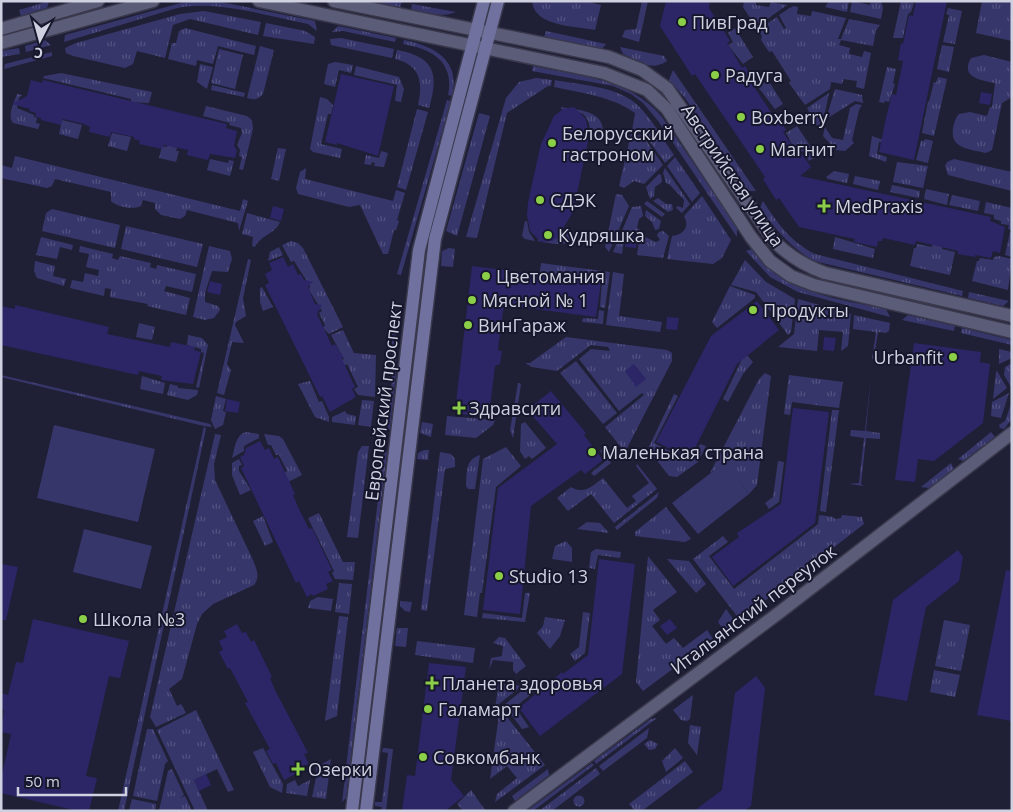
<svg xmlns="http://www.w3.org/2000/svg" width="1013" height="812" viewBox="0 0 1013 812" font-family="'Open Sans',sans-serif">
<defs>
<pattern id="grass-tufts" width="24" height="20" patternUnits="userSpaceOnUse" patternTransform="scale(1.25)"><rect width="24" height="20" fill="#37366b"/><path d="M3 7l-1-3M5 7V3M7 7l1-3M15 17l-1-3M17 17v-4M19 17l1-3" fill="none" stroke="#535280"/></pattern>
</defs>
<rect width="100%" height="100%" fill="#1f1f36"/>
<!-- grass -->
<path fill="url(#grass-tufts)" d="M 49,1 L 47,8 L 21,16 L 19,10 Z
M 188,1 L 216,1 L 315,21 L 317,31 L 308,24 C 267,16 218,0 177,8 L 64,42 L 65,35 Z
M 369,1 L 402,1 L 400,8 Z
M 532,1 L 586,1 L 601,5 L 595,30 C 576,26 534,27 532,1 Z
M 642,1 L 648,1 L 639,42 L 622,37 L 625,30 L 636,29 Z
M 744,1 L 756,1 L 756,5 L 769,7 L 771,2 L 787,5 L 756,27 L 743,7 Z
M 829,1 L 849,1 L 847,12 L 825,7 Z
M 852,1 L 870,5 L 871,1 L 881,1 L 883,8 L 881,19 L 850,12 Z
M 901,1 L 914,3 L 911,12 L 908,14 L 903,38 L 893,38 Z
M 982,1 L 1012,1 L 1012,41 L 976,33 Z
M 412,4 L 456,12 C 441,18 426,13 411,10 Z
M 793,6 L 798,7 L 797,14 L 811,16 L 812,11 L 846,18 L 838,39 L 841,39 L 849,19 L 880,25 L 876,30 L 873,46 L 841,40 L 839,45 L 850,48 L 849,54 L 862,57 L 864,51 L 871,53 L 864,89 L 856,87 L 857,81 L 844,79 L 842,84 L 831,82 L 830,89 L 805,105 L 789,83 L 791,81 L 772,51 L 769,52 L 761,40 L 762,36 L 757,30 L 777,17 L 784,29 L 786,28 L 779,15 Z
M 948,8 L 962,11 L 955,44 L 943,42 L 949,15 L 946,14 Z
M 204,11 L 261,22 L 258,35 L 190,19 L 173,25 L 165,58 L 137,51 L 133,64 L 125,68 L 73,56 L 66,53 L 65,48 L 76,43 L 180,14 Z
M 266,23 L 305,31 L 315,37 L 314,44 L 263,36 Z
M 338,26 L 396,38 L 395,42 L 343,31 L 332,32 Z
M 185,28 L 256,46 L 254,55 L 218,46 L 213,64 L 197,60 L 196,66 L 168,59 L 172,43 L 176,43 L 179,31 Z
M 735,28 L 753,57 L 743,64 L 728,45 L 733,42 L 728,33 Z
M 546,31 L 606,44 L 602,49 L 544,37 Z
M 341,38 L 394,49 L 392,58 L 331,45 L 330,39 Z
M 45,40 L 51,45 L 26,52 L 25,46 Z
M 404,40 C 434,46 461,60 452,96 L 448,95 C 455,61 431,49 403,44 Z
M 942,45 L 954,47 L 949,72 L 937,69 Z
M 260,46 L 274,50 L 263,94 C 258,100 254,100 247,98 Z
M 620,47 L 664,56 L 667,61 C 650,72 640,61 623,54 Z
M 19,48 L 20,54 L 1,57 L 1,51 Z
M 219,49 L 243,55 L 235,89 L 211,83 Z
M 397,50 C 435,57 439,74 429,108 L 418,105 C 423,83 421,65 395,59 Z
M 52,52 L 52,56 L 4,69 L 5,64 Z
M 984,55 L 1012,62 L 1012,97 L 1002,103 L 992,150 L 986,153 C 971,149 950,149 953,129 C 954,123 955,119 959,114 L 970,112 L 987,116 L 990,107 L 992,107 L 995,83 C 980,80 960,77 971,58 Z
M 335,62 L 353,65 L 351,73 L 339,70 L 335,87 L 324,84 L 328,64 Z
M 200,64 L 213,67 L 207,89 L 197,82 Z
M 356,66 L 399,77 L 404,89 L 401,102 L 395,101 L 397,85 L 354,75 Z
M 533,66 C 579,76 630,78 662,117 L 737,227 L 737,237 L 659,122 L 643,103 L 631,94 L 613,86 L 532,71 Z
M 887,67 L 896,69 L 893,83 L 895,84 L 889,102 L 885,101 L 884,103 L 879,102 Z
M 673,70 L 756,191 L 748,191 L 685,98 L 669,80 Z
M 61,73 L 152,92 L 149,103 L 131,102 L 131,99 L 43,78 L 44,76 Z
M 938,77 L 947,79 L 934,136 L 922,133 L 928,101 L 929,102 L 934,82 L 936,83 Z
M 536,78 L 552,80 L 551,86 L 548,86 L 507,113 L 477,238 L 466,237 L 506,98 L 519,82 Z
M 555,80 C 580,85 613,86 634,102 C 650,115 662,138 674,155 L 665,163 L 645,135 L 632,131 L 635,113 C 611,96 582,93 554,87 Z
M 768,80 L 783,104 L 775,109 L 758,87 Z
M 212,85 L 245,93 L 244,97 L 211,90 Z
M 835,89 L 862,95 L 863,103 L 855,101 L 826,119 Z
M 829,93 L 823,122 L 817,126 L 807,108 Z
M 17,94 L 22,95 L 19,98 L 17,108 L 34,115 L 34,117 L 37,118 L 36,123 L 40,124 L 38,129 L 13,123 C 7,115 14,103 17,94 Z
M 320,97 L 327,99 L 333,105 L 331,114 L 328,114 L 321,144 L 342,149 L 340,158 L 313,152 L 310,149 Z
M 447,100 L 451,101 L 401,275 L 397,274 Z
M 856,104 L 862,105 L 859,110 L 852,140 L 854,143 L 845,151 L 836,150 L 823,136 L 825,127 L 832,138 L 843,140 L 850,108 Z
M 206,106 L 247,116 L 252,120 L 253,129 L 243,170 L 239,169 L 242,157 L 239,156 L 240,150 L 237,145 L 242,133 L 241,128 L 229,125 L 230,123 L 203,116 Z
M 561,107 C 577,110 604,110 603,132 L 590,130 C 588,109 578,113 561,109 Z
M 417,109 L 428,112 L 406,190 L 397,187 Z
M 479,113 L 490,116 L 457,236 L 446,231 Z
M 62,120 L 82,125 L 78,139 L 59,134 Z
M 797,126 L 817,156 L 809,161 L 803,151 L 797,154 L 786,133 Z
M 112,133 L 131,137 L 127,151 L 108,146 Z
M 631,134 L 643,136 L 663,165 L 644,184 L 634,181 L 624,188 L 619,186 Z
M 872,136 L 883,140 L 883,142 L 879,142 L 877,154 L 887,157 L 886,162 L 869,156 Z
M 925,139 L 933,141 L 928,163 L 916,160 L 921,141 L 924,141 Z
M 168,145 L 177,148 L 176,151 L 179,151 L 176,162 L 159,158 L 162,146 L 167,147 Z
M 278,148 L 286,149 L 279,181 L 271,179 Z
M 381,151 L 388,153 L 384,167 L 374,166 L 375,163 L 372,162 L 371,165 L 364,164 L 366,155 L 379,158 Z
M 15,156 L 240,211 L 243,199 L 248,201 L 239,231 L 238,223 L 187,210 L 185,216 L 180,219 L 161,215 L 155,209 L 155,203 L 143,200 L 141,206 C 133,210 117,207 111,201 L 111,192 L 55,179 L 52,186 L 47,188 L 1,178 L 1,165 L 12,168 Z
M 675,157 L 700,193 L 692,202 L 667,166 Z
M 210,159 L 228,163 L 229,160 L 234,161 L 230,176 L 207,170 Z
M 954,159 L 1012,172 L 1012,191 L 948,175 L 945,166 L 947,162 Z
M 897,162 L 928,166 L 923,188 L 893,182 Z
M 306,168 L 305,179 L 393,201 L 396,190 L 405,193 L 397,220 L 399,221 L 396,230 L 394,230 L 388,254 L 383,254 L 360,205 L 349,207 L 298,194 L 296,188 L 300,172 Z
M 665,168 L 690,204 L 682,213 L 676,208 L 678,206 L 683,208 L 684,200 L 669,184 L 666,183 L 663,173 Z
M 834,171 L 849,174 L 847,183 L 828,179 L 826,177 Z
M 659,174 L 661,175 L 662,182 L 655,187 L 654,196 L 650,199 L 646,187 Z
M 855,176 L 880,181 L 878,190 L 853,184 Z
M 892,185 L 920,191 L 919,198 L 890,192 Z
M 926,189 L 949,194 L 947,205 L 924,199 Z
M 616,194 L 622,195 L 629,206 L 609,252 L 605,247 Z
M 952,195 L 980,201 L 978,211 L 949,205 Z
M 702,196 L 731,240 L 722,258 L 713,264 L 667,259 L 672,236 C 684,235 690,226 684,216 Z
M 658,198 L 666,204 L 672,204 L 673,210 L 668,212 L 653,201 Z
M 647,201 L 665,214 L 662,217 L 644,204 Z
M 763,201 C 778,224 791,242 815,254 L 963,291 L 962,296 L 814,261 C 790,247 776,230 760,208 Z
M 986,202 L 1012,208 L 1012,230 L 1008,229 L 1009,225 L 1001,224 L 1001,221 L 994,219 L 994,215 L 984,213 Z
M 641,206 L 643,216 L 639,219 L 637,228 L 643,232 L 645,237 L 656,242 L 660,240 L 657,235 L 659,232 L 663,231 L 669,236 L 663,258 L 637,255 L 640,234 L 625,233 L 622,254 L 613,252 L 632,207 Z
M 52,209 L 120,225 L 115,248 L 42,231 L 46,213 Z
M 646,210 L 661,221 L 659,229 L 655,230 L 652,222 L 645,216 Z
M 247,213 L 280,222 C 275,234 261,235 255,247 L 252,246 L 253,237 L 242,234 Z
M 525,221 L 527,221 L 529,232 L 535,241 L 525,239 L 522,236 Z
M 126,226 L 203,244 L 197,267 L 121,249 Z
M 565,230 L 577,235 C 567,249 551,243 538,241 L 538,239 L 552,241 Z
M 1010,232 L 1012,232 L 1012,257 L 1005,255 Z
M 41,237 L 73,245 L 72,250 L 60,247 L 57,259 L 36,255 Z
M 835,237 L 875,249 L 873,258 L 833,249 Z
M 291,241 L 298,243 L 303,248 L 343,327 L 329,334 L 323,328 L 325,325 L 319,313 L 322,311 L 309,290 L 310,286 L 294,261 L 291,262 L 282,245 Z
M 933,241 L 943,243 L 942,249 L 955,252 L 950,275 L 910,266 L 914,248 L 916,248 L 917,244 L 932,247 Z
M 80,246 L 113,254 L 112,258 L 118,260 L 120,256 L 151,263 L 150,267 L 156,269 L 157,265 L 196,274 L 192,292 L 166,286 L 164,291 L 190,298 L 186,315 L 147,306 L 148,304 L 110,297 L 111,289 L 105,288 L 104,296 L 70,288 L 72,280 L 83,282 L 85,273 L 98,276 L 99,270 L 86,267 L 89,254 L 79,252 Z
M 209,246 L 230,251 L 232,259 L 228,272 L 212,271 L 205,293 L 205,302 L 218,306 L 220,310 L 214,318 L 205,320 L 193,317 Z
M 279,247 L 283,255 L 268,261 L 270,252 Z
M 449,248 L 455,249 L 453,267 L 441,266 L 442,251 Z
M 752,249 C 790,294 831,298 886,309 L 890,317 L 798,292 L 770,277 L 746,251 Z
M 999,256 L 1012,259 L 1008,290 L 972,281 L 977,261 L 979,261 L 980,258 L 993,260 L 994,257 Z
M 248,259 L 251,260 L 243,298 L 246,316 L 236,322 L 235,325 L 244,343 L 232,342 L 227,364 L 231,370 L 224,395 L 217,393 Z
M 745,260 L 766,282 L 795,299 L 791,332 L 788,335 L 756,292 L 731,285 Z
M 35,261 L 55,266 L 53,276 L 66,279 L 64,286 L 37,278 L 34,271 Z
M 541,263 L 610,272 L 605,308 L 600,307 L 602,281 L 540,272 Z
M 613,272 L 624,274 L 619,316 L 662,322 L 660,332 L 606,325 Z
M 730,286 L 755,295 L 755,298 L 717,328 L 712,322 Z
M 262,287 L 273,307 L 263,311 L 260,302 L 260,288 Z
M 969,292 L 1009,301 L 1003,306 L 968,298 Z
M 798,299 L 851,314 L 848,346 L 841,351 L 843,332 L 819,330 L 817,351 L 778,347 L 794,334 Z
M 599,310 L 604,311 L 603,324 L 582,322 L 583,318 L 598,319 Z
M 854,315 L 890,323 L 889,331 L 886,333 L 878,332 L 874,359 L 872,359 L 876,332 L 853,329 Z
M 908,315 L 955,326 L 954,331 L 902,320 Z
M 392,317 L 396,317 L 396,373 L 390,429 L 387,430 L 392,379 Z
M 139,323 L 155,327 L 152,340 L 136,337 Z
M 962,328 L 1012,340 L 1012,345 L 961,333 Z
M 343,330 L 354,353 L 376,355 L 375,397 L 358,395 L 354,389 L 358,387 L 347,364 L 344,366 L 341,360 L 344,359 L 331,335 Z
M 188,335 L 202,338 L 208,345 L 199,388 L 196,387 L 204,353 L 201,352 L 201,349 L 187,345 Z
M 566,337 L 667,350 L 672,353 L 672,361 L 626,450 L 624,451 L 605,427 L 644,395 L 642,393 L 619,411 L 579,359 L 591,349 L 610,351 L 608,347 L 591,345 L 557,371 L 532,367 L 525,363 L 530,363 Z
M 999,349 L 1012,352 L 1012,358 L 999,364 Z
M 747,355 L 753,362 L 743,374 L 728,402 L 723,399 L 742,359 Z
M 576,361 L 617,413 L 603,424 L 560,373 Z
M 1012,363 L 1012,385 L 1011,387 L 1004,375 L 1005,367 Z
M 997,371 L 1007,388 L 993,399 L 996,372 Z
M 765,373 L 771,376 L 757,485 L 749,494 L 725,463 L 710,473 L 759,379 Z
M 1,375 L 210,424 L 212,427 L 204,426 L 206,429 L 124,811 L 118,811 L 204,426 L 1,377 Z
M 789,375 L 843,382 L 839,408 L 792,402 L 790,415 L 784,414 Z
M 142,376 L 165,383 L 163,394 L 140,389 Z
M 871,376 L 866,431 L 880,433 L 880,439 L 866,438 L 861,484 L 864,486 L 849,484 L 859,483 L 864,438 L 850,436 L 851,430 L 865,431 Z
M 310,381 L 319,402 L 322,401 L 329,417 L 329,422 L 315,417 L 298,384 Z
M 518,383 L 521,384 L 513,438 L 510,430 Z
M 170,384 L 178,386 L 178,388 L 198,390 L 197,395 L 188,400 L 167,395 Z
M 1009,393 L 1001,418 L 991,416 L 992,402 Z
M 674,394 L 678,396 L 654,443 L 691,462 L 700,444 L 706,446 L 698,462 L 677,477 L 669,476 L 648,449 Z
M 216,396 L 226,399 L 223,411 L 226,412 L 223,425 L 215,429 L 211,420 Z
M 362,400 L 374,401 L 371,427 L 358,425 Z
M 1012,401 L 1012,419 L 1004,429 L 1000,428 L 999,425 L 1005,421 Z
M 832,410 L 839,410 L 826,512 L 820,511 Z
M 345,411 L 347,414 L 356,416 L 355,425 L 332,422 L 332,417 Z
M 447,416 L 495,420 L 493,425 L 476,438 L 445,435 Z
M 422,422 L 433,424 L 431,437 L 420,433 Z
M 525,422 L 546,448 L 532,459 L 529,456 L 525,459 L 520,451 L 521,424 Z
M 246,432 L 259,434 L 259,438 L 244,446 L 244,451 L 232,458 C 235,449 235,435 246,432 Z
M 991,432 L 995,437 L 963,461 L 958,459 Z
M 215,434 L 221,435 L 214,464 L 215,480 L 253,560 C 256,569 261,576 254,585 L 213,604 L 202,614 L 197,624 L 182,679 L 169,689 L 177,706 L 181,704 L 186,713 L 156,727 L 150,717 Z
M 264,434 L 279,436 L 283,439 L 302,475 L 288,482 L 284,473 L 287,471 L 279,455 L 276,455 L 271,445 L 268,445 Z
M 362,446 L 369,446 L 358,538 L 347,537 L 358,452 Z
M 506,447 L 521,466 L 496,487 L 482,593 L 480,593 L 477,617 L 464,615 L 483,459 Z
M 384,449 L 387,452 L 346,798 L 342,802 Z
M 602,449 L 611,463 L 594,476 L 591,473 L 607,460 L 600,451 Z
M 424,450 L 429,450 L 428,460 L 417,459 L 418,453 Z
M 440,452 L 451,454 L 455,459 L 455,467 L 445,469 L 427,611 L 421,610 Z
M 480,455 L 475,489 L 468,489 L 466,486 C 467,472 465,460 480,455 Z
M 239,459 L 242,465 L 239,466 L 239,471 L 251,490 L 240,495 L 232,475 L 232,463 Z
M 778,461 L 784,462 L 779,502 L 769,509 L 765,503 L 773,497 Z
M 951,463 L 954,469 L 929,488 L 921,487 Z
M 637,464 L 657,489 L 614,523 L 591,494 L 568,511 L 557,498 L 571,487 C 585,495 592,486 603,478 L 627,508 L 636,501 L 632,496 L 649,483 L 636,466 Z
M 659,492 L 657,498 L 617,530 L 615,527 Z
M 666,507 L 691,539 L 685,542 L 635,536 L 635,532 Z
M 319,513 L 343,562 L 355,562 L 353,580 L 335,579 L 332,573 L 334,571 L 308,518 Z
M 819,515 L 833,517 L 835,519 L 841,518 L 842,515 L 862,517 L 864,524 L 740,620 L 693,559 L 723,536 L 728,542 L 709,556 L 734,589 L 818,524 Z
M 263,516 L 273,542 L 265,546 L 253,521 Z
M 587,522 L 600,523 L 609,533 L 577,529 Z
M 566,541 L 572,548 L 572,562 L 552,559 L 555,546 Z
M 596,549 L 621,552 L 620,558 L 598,555 L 595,569 L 589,568 L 591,552 Z
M 648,556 L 677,592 L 653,610 L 660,620 L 652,626 L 666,644 L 674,638 L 683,648 L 707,630 L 713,639 L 643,691 L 636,682 Z
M 667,559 L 689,561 L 706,584 L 696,593 Z
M 339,583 L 352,584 L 349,614 L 335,612 Z
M 525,593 L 530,593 L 525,622 L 482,618 L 483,613 L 522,618 Z
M 318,597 L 333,599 L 331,611 L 308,608 L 310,601 Z
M 400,601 L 412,602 L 410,612 L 405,611 L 400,606 Z
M 726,609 L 736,623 L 725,632 L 718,622 Z
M 583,612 L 590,613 L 585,653 L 575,661 L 570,654 L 579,647 Z
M 339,616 L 348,617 L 337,716 L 325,721 Z
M 545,617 L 565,620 L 560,636 L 550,649 L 537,633 L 543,626 Z
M 944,620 L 970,625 L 961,671 L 935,666 Z
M 397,628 L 408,628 L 406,647 L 395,646 Z
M 499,637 L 505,638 L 526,666 L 516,674 L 513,670 L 513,662 L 493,660 L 489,670 L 491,658 L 502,656 L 503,646 L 493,643 Z
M 417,641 L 475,648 L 473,663 L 415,655 Z
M 934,670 L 960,675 L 955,697 L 930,692 Z
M 495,683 L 522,686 L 495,707 L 498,690 L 489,687 Z
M 528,686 L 534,692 L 515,707 L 529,727 L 522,729 L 504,705 Z
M 693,695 L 690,719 L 687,721 L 681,720 L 673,710 Z
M 500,708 L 545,765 L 495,802 L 497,794 L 517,778 L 507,766 L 490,779 Z
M 196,710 L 234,790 L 228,792 L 217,769 L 194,780 L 208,811 L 195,811 L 157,730 Z
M 657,718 L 596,764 L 594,761 L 651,719 Z
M 690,725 L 701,727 L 697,755 L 688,743 Z
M 649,728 L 647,738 L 603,771 L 599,766 Z
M 147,729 L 153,729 L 168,761 L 165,764 L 157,801 L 133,796 Z
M 650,740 L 658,744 L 655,749 L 649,750 L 644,744 Z
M 263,748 L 283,784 L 282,793 L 270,787 L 253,752 Z
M 383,748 L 393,749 L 386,811 L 381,811 L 382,807 L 375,806 L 375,802 L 382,802 L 388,753 L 382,752 Z
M 675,748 L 683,758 L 666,772 L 662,761 Z
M 331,759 L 326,799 L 312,797 L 316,778 L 316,767 Z
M 685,761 L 693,772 L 642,811 L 635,811 L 629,804 Z
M 592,763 L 594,765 L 533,811 L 527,811 Z
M 596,768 L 600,774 L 552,811 L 539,811 Z
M 172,769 L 184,795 L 180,798 L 185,796 L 192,811 L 159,811 L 168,771 Z
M 548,769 L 549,775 L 515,801 L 512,796 Z
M 295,780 L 298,786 L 310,780 L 307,796 L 286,793 L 287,784 Z
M 471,790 L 485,810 L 484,811 L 463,811 L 457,804 Z
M573.5 801a5.5 5.5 0 1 1 11 0a5.5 5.5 0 1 1-11 0Z
M 132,799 L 156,804 L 155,811 L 129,811 Z"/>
<!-- pitch -->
<path fill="#37366b" d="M 54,425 L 155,449 L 138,522 L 37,498 Z
M 725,462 L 749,494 L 698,534 L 672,503 Z
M 84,529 L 152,546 L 141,589 L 73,572 Z"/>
<!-- building -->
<path fill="#2c2667" d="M 666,1 L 710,1 L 709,8 L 730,41 L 727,43 L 742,68 L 745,66 L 754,81 L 751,82 L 774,117 L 777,116 L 786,130 L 783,132 L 799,156 L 802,154 L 811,167 L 800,176 L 991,217 L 990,221 L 1005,227 L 1000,253 L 993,251 L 991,258 L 975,255 L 975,257 L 958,254 L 958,251 L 916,241 L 915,245 L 883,238 L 882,241 L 878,241 L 877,247 L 854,242 L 855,239 L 799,227 L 779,198 L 776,200 L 763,179 L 765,177 L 695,74 L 692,76 L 660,26 Z
M 916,1 L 947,1 L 914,160 L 879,152 L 886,118 L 892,94 L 896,95 L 903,61 L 898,60 L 901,43 L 903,44 L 909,15 L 913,16 Z
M 341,74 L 394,86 L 378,156 L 337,143 L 337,145 L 325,142 Z
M 31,80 L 42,83 L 43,80 L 227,124 L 226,128 L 237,131 L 234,146 L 237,150 L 235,158 L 210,154 L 208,160 L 187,155 L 188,150 L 163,145 L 162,149 L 139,144 L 140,141 L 134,139 L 134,137 L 111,132 L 110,137 L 89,132 L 90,127 L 84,124 L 63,119 L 61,125 L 41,120 L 41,118 L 35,117 L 36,113 L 29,111 L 30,109 L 12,104 L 27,96 Z
M 981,92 L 992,94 L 990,105 L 979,103 Z
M 574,107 L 586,119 L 589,137 L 573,212 L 557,238 L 552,241 L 541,242 L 530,231 L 527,215 L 528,202 L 541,144 L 554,116 L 563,109 Z
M 273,206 L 284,209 L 281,221 L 270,218 Z
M 626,235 L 637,237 L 636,248 L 625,247 Z
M 283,257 L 288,267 L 293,264 L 298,275 L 301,274 L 304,280 L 313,281 L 308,287 L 315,304 L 322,305 L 317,314 L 332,346 L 335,344 L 343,356 L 342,359 L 355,387 L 352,389 L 356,397 L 330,412 L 322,396 L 320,397 L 265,285 L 269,283 L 265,274 L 272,270 L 269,263 Z
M 472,266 L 601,282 L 596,317 L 504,305 L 498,348 L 499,351 L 502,351 L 500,364 L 495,366 L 489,415 L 485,414 L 485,417 L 459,414 L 460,411 L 455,411 Z
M 210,281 L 222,284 L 220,295 L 207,292 Z
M 757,301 L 779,330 L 737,364 L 690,458 L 656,442 L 711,336 Z
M 15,305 L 109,327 L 107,334 L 170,347 L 171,342 L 195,347 L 194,350 L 201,352 L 193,384 L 161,380 L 162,376 L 139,371 L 138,375 L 1,345 L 1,306 L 15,309 Z
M 667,317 L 679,318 L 677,330 L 666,329 Z
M 824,337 L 836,338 L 834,351 L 823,350 Z
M 914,343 L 981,352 L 980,362 L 990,364 L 983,423 L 934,461 L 918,459 L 915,482 L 895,480 Z
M 634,364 L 646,379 L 636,387 L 625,371 Z
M 551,391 L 586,433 L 584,435 L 603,460 L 585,474 L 581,470 L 531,506 L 520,614 L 483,610 L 498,488 L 557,444 L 530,413 L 535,410 L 532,406 Z
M 227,399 L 240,402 L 238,413 L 225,411 Z
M 793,408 L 829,412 L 815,523 L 733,586 L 712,557 L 739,537 L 737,533 L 781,504 Z
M 260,441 L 265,450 L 269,448 L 274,459 L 278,457 L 295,494 L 293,495 L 298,507 L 309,529 L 312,528 L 332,570 L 328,572 L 333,581 L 326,584 L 328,589 L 313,596 L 312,594 L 307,597 L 299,581 L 296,583 L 241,468 L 244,466 L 240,457 L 244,455 L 246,448 Z
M 958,550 L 963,557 L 959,581 L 926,607 L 907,701 L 874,695 L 893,600 Z
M 599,559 L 635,564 L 622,674 L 540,736 L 519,708 L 562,672 L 563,674 L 588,655 Z
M 1,564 L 18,567 L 6,620 L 1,620 Z
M 1006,570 L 1012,571 L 1012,721 L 977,715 Z
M 33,619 L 129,641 L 120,678 L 109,676 L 86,776 L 97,778 L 89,811 L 78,811 L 1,793 L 1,779 L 11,734 L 1,732 L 4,710 L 1,709 L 1,693 L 8,695 L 16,662 L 23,663 Z
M 670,619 L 677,628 L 667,635 L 660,626 Z
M 237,624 L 242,633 L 246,632 L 251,642 L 254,640 L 272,677 L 270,678 L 275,690 L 308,753 L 304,754 L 309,764 L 301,767 L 303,770 L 284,780 L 276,763 L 273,764 L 266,751 L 270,749 L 245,703 L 248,702 L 230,668 L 228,669 L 219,652 L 223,650 L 219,641 L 227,637 L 224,631 Z
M 429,663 L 466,667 L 451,780 L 464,796 L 445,811 L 402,811 L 407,775 L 415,776 Z
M 756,676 L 765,688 L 751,806 L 744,811 L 694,811 L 722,790 L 735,693 Z
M 206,774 L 211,785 L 199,791 L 194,780 Z"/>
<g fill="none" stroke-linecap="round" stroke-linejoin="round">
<!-- street casing -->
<g stroke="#39384c" stroke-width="15">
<path id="street" d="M 259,1 L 604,73 L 647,90 L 667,109 L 751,237 L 770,261 L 791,276 L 814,285 L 1012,332
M 334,1 L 609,57 L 642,70 L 667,88 L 774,241 C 789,256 805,266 825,273 L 1012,316
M 1,29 L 98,1
M 1,43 L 153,1
M 514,811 L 780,612 L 1012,433"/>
</g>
<!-- secondary casing -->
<g stroke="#39384c" stroke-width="15">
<path id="secondary" d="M 352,811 L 419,250 L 484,1
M 366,811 L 435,239 L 498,1"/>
</g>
<!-- street -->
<use href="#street" stroke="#5b5c77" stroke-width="12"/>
<!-- secondary -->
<use href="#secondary" stroke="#70719e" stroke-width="12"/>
</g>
<!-- markers -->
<g fill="#8bce47" stroke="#16162c" stroke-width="2">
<circle cx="682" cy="22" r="5"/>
<circle cx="715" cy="75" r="5"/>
<circle cx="741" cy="117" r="5"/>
<circle cx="552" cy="143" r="5"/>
<circle cx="760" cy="149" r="5"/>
<circle cx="540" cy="200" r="5"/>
<path d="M821.5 198.5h5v5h5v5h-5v5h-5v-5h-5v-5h5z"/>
<circle cx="548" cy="235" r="5"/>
<circle cx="486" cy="276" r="5"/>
<circle cx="472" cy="300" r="5"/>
<circle cx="753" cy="310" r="5"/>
<circle cx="468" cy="325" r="5"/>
<circle cx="953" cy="357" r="5"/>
<path d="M456.5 400.5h5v5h5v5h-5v5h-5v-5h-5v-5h5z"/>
<circle cx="592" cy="452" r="5"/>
<circle cx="499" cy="576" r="5"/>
<circle cx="83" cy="619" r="5"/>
<path d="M429.5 675.5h5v5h5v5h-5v5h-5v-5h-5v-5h5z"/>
<circle cx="428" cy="709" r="5"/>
<circle cx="423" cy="757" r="5"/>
<path d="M295.5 761.5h5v5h5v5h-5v5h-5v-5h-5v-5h5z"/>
</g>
<g text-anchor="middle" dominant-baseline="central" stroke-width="4" stroke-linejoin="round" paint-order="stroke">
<!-- poi labels -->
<g font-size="18" fill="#cfd1e0" stroke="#16162c" text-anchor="start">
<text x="692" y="22">ПивГрад</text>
<text x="725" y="75">Радуга</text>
<text x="751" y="117">Boxberry</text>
<text x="562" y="133">Белорусский<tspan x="562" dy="21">гастроном</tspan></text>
<text x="770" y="149">Магнит</text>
<text x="550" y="200">СДЭК</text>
<text x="835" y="206">MedPraxis</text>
<text x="558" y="235">Кудряшка</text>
<text x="496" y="276">Цветомания</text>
<text x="482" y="300">Мясной № 1</text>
<text x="763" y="310">Продукты</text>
<text x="478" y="325">ВинГараж</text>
<text x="943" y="357" text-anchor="end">Urbanfit</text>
<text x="469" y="408">Здравсити</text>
<text x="602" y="452">Маленькая страна</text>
<text x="509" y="576">Studio 13</text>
<text x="93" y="619">Школа №3</text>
<text x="442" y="683">Планета здоровья</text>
<text x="438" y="709">Галамарт</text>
<text x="433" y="757">Совкомбанк</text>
<text x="308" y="769">Озерки</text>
</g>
<!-- street labels -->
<g font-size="18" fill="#cfd1e0" stroke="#16162c">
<text transform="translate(733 175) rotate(56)">Австрийская улица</text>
<text transform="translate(383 401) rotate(-83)">Европейский проспект</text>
<text transform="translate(753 609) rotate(-37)">Итальянский переулок</text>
</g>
</g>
<!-- border -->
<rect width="1013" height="812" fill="none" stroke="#cfd1e0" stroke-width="5"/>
<!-- north arrow -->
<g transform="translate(40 40) rotate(186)" stroke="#16162c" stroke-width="4" paint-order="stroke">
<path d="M0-4L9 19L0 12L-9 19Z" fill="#cfd1e0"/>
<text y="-8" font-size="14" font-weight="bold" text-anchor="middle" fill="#cfd1e0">С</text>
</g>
<!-- scale -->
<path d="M18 787v8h108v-8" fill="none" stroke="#cfd1e0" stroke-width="2.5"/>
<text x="25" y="787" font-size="15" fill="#cfd1e0" stroke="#16162c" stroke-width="4" paint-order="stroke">50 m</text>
</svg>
